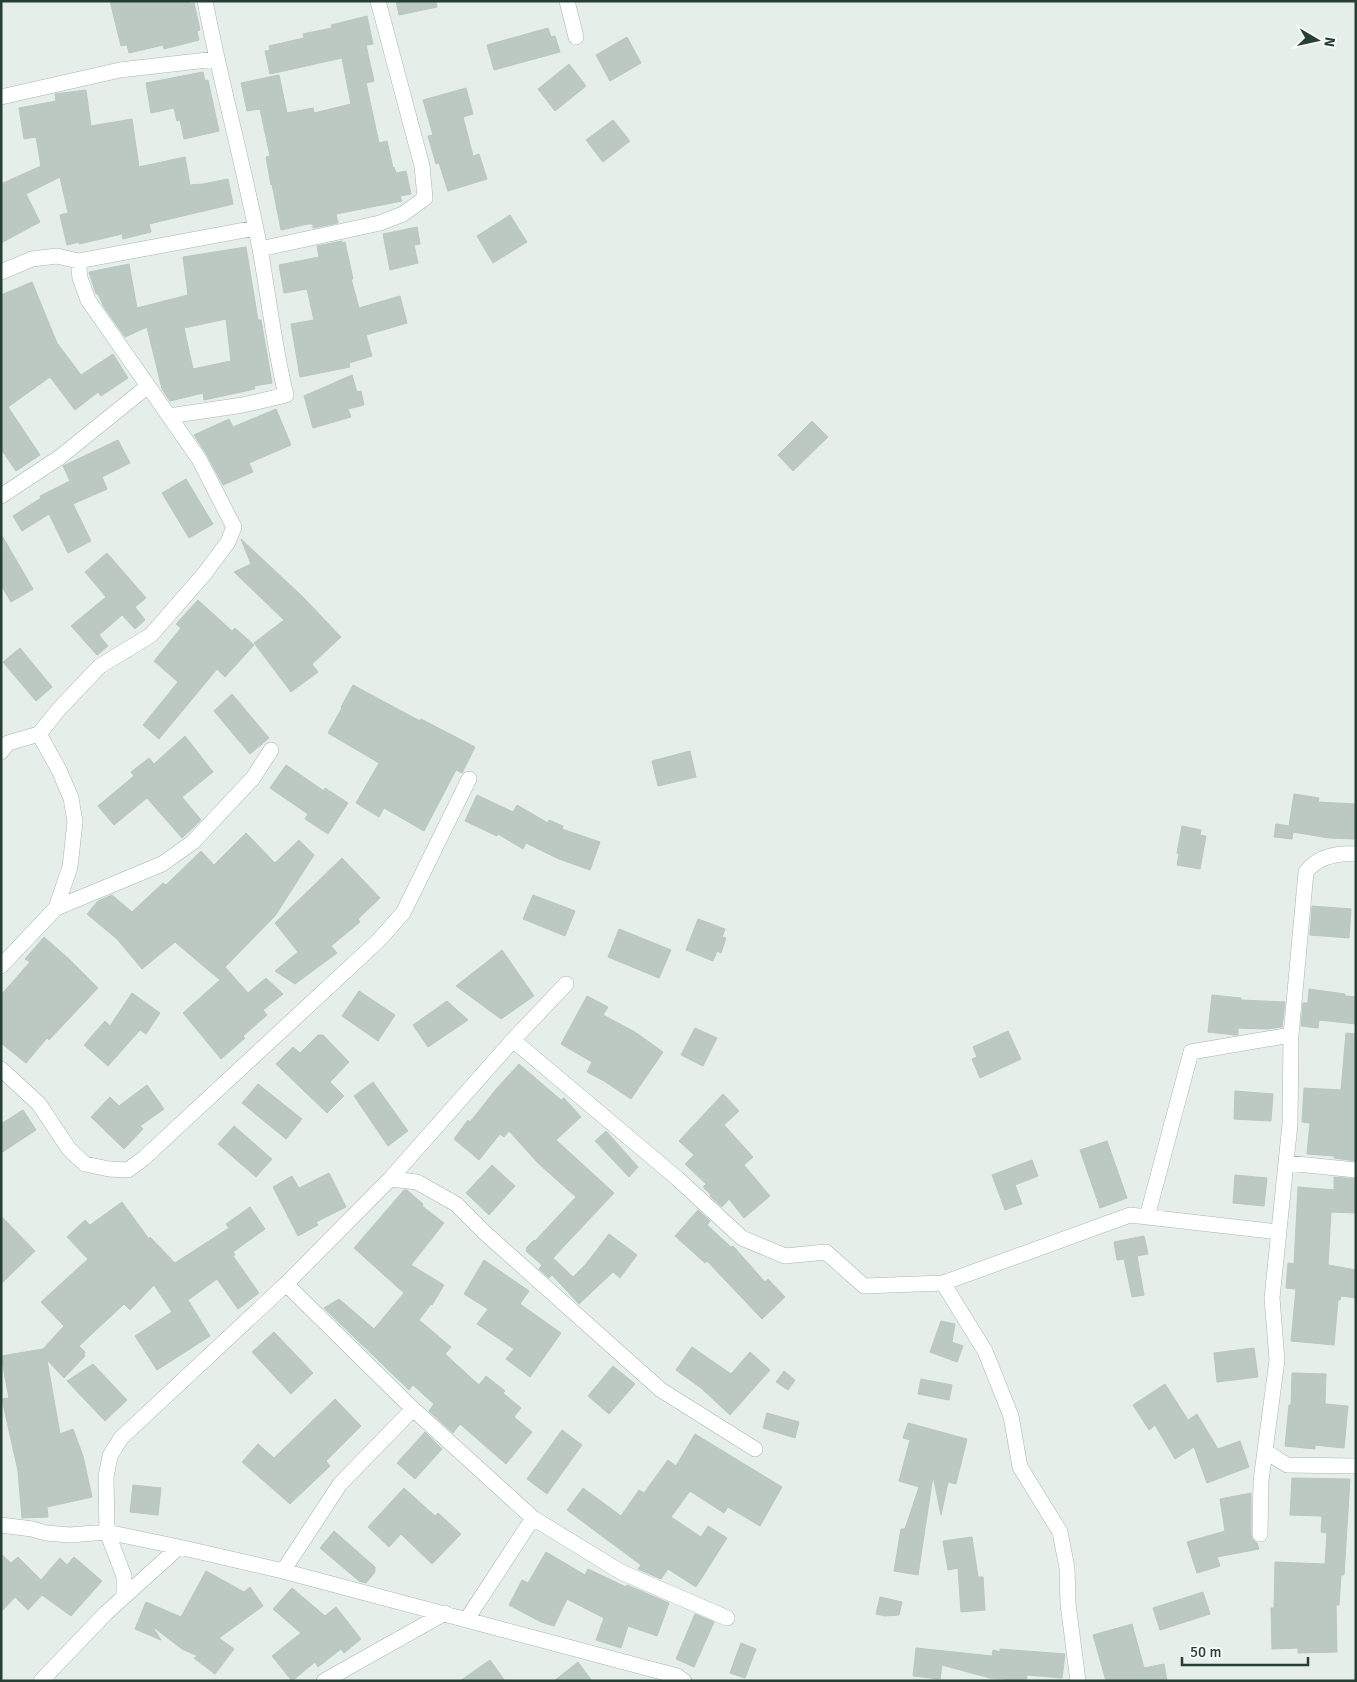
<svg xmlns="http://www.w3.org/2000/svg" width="1357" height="1682" viewBox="0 0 1357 1682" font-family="Signika,sans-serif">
<rect width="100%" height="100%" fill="#e5eee9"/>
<!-- building -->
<path fill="#bbc9c2" stroke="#b8c7bf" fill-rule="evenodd" d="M 110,1 L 190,1 L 190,4 L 194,3 L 200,30 L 197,31 L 199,40 L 164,49 L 163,45 L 129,53 L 127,45 L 121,46 Z
M 396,1 L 436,1 L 437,7 L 399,15 Z
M 367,16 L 373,44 L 366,45 L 374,81 L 366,83 L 379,143 L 387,141 L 393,168 L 394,167 L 396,173 L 406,171 L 411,194 L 400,196 L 402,201 L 336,214 L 338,223 L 313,228 L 313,224 L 308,224 L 281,230 L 272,184 L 271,185 L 266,157 L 270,156 L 260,109 L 247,111 L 241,83 L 279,75 L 287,113 L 313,108 L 314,113 L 351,104 L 342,58 L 270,74 L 265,51 L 270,50 L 269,46 L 304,38 L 303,34 L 332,28 L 331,25 Z
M 548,28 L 551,37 L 555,36 L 560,52 L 494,70 L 487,45 Z
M 627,37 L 641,63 L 610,81 L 596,55 Z
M 569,64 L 586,86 L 555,111 L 538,89 Z
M 203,72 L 205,81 L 208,80 L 219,131 L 184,139 L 180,120 L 177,121 L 174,108 L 151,113 L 146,83 Z
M 466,88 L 473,114 L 463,117 L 473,156 L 479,154 L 487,179 L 448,191 L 439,163 L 436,164 L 428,136 L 433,135 L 423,100 Z
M 86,90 L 91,126 L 132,119 L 139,167 L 185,157 L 190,185 L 203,184 L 228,179 L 233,204 L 149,224 L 151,232 L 123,239 L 122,234 L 79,244 L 79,242 L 67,245 L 60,215 L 68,213 L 60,177 L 26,194 L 40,222 L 1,243 L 1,184 L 41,166 L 36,137 L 24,139 L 19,108 L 56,101 L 55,94 Z
M 613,120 L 630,141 L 603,162 L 586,140 Z
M 510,215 L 527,242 L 493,263 L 477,236 Z
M 417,227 L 420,244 L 414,245 L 418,263 L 390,270 L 383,234 Z
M 342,241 L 342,243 L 345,242 L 353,279 L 351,279 L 359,308 L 400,296 L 407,323 L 366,335 L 372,356 L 349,363 L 350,367 L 300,377 L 291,324 L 314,320 L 307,289 L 284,293 L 279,265 L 319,257 L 317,246 Z
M 246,247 L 258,320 L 261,320 L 272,383 L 254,386 L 255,389 L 204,400 L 203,393 L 170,401 L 162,389 L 147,327 L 125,337 L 104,307 L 98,294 L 96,294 L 89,272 L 129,264 L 137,308 L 188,295 L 183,257 ZM 226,319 L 231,361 L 193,369 L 184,328 Z
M 32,282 L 57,343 L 81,375 L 113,354 L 128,378 L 101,396 L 98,392 L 75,410 L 50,377 L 8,407 L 40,455 L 16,471 L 1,449 L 1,295 Z
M 352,375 L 357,392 L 361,391 L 364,405 L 348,409 L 351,417 L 313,428 L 304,396 Z
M 276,409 L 291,445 L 249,463 L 253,472 L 223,485 L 207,455 L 194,435 L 229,419 L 233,427 Z
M 812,421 L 828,437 L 793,471 L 778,455 Z
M 118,440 L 130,463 L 102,477 L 107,489 L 73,504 L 91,541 L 68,553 L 49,514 L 22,531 L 13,516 L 41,498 L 40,496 L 70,481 L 63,466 Z
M 186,479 L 213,524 L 189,538 L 162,493 Z
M 1,534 L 33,589 L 11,602 L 1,585 Z
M 241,539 L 303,597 L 341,637 L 312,664 L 318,672 L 291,692 L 254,643 L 284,620 L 234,572 L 251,564 Z
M 107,553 L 146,598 L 135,607 L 145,620 L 135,629 L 122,615 L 99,635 L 108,646 L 97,655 L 71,626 L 106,597 L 85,572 Z
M 198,600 L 232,631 L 235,628 L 254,645 L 225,677 L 217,669 L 159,739 L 143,725 L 178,682 L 154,661 L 181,628 L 176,624 Z
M 20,648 L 52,687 L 36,701 L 3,662 Z
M 353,685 L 420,721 L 421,719 L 475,747 L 462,773 L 456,770 L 424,831 L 384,808 L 379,817 L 356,803 L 379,763 L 328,733 L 342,708 L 341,707 Z
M 232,694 L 269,738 L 250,754 L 214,711 Z
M 185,736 L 213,772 L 182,797 L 201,820 L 182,838 L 147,798 L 114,825 L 98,806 L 134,776 L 131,772 L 149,758 L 154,764 Z
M 690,751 L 696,777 L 658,786 L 652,761 Z
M 286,765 L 324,791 L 325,788 L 348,803 L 328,834 L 305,819 L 308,814 L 270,788 Z
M 1294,794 L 1319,798 L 1318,802 L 1356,804 L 1356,839 L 1329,838 L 1293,832 L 1292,839 L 1274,837 L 1276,824 L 1289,826 Z
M 477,795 L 513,812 L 517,805 L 548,823 L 549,820 L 563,826 L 562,829 L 600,842 L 590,870 L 559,859 L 526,843 L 523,849 L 498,834 L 497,836 L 465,821 Z
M 1182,826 L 1201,830 L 1200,835 L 1206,836 L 1200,869 L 1177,865 L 1179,854 L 1177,853 Z
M 246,833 L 275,863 L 299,840 L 314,855 L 275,916 L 225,967 L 248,993 L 266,978 L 283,994 L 263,1010 L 267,1015 L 243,1036 L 245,1038 L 221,1059 L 183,1013 L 220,980 L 175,942 L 142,969 L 117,939 L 87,914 L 98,901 L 112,895 L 132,912 L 163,883 L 166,885 L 201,851 L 214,865 Z
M 342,858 L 380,898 L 358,919 L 360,922 L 331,946 L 337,953 L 295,984 L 275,971 L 298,952 L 275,923 Z
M 533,895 L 575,911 L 565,936 L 523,919 Z
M 1312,906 L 1351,909 L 1349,938 L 1310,935 Z
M 698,919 L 725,929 L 722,937 L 726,938 L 721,953 L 717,951 L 713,961 L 686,950 Z
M 619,929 L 671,950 L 659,978 L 608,957 Z
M 44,937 L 69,959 L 98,988 L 49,1040 L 47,1038 L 26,1063 L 1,1043 L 1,995 L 30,962 L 25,959 Z
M 502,950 L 534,996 L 501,1019 L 456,986 Z
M 1309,989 L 1345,994 L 1345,996 L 1356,997 L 1356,1024 L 1319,1020 L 1318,1028 L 1301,1026 L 1303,1003 L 1308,1003 Z
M 359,991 L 395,1015 L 378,1041 L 342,1016 Z
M 132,993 L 160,1013 L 146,1034 L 140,1030 L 108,1066 L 84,1045 L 105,1021 L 110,1026 Z
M 1212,995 L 1241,998 L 1241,1000 L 1285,1002 L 1282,1027 L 1268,1029 L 1238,1028 L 1238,1035 L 1235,1035 L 1208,1032 Z
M 587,996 L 608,1007 L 603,1015 L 635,1032 L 663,1052 L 631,1099 L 604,1081 L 587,1072 L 592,1062 L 561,1044 Z
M 447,1001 L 468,1020 L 428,1047 L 413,1025 Z
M 695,1028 L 717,1038 L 703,1066 L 681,1055 Z
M 1008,1031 L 1021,1059 L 980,1078 L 972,1059 L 977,1057 L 973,1047 Z
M 1346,1033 L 1356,1034 L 1356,1161 L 1334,1158 L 1334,1156 L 1307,1154 L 1310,1123 L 1302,1122 L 1304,1088 L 1341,1090 Z
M 318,1035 L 323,1035 L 349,1062 L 330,1082 L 344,1096 L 327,1113 L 276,1064 L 293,1047 L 300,1053 Z
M 519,1064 L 561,1100 L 564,1098 L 581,1117 L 556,1140 L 614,1193 L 553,1258 L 573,1277 L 586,1264 L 609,1234 L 637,1255 L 620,1278 L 613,1272 L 579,1304 L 552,1275 L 549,1278 L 539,1269 L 542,1265 L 526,1251 L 527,1249 L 526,1248 L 534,1240 L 535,1241 L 576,1197 L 539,1164 L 509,1131 L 504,1137 L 500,1134 L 479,1160 L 454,1139 L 468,1120 L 470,1122 L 497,1088 Z
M 373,1082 L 408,1131 L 388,1146 L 354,1096 Z
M 258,1084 L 302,1119 L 286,1139 L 242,1103 Z
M 147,1085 L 164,1109 L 140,1126 L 143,1129 L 124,1149 L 91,1117 L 110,1097 L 119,1106 Z
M 1235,1091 L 1273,1094 L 1271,1121 L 1234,1119 Z
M 723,1094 L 739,1111 L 724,1125 L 753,1157 L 744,1165 L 770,1196 L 744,1218 L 729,1199 L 722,1207 L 710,1196 L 711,1195 L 703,1187 L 706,1184 L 685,1164 L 694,1155 L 679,1141 Z
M 23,1110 L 36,1130 L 1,1153 L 1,1124 Z
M 234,1126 L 272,1159 L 256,1177 L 218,1144 Z
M 606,1131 L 638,1167 L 629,1177 L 595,1141 Z
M 1107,1141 L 1127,1198 L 1100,1208 L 1080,1150 Z
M 1032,1160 L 1038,1176 L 1015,1185 L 1022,1204 L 1005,1210 L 992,1175 Z
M 492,1165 L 515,1186 L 489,1215 L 466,1193 Z
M 329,1173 L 346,1207 L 316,1222 L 318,1225 L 298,1236 L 273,1187 L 292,1176 L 299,1188 Z
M 1235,1175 L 1267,1178 L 1264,1206 L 1233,1203 Z
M 1334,1177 L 1356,1179 L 1356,1213 L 1331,1212 L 1328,1265 L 1356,1270 L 1356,1298 L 1341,1296 L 1340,1300 L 1338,1300 L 1334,1345 L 1291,1341 L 1296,1289 L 1286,1288 L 1288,1263 L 1294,1264 L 1298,1187 L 1334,1190 Z
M 404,1190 L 407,1190 L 423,1204 L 422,1206 L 444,1223 L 411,1265 L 444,1285 L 432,1305 L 431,1304 L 419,1320 L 451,1347 L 445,1354 L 479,1385 L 486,1376 L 505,1391 L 503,1393 L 521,1408 L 514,1417 L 532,1432 L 506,1464 L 460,1424 L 453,1433 L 429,1411 L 434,1404 L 413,1385 L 409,1390 L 324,1308 L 339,1299 L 374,1329 L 404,1293 L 354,1248 Z
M 122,1202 L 149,1239 L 150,1237 L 175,1263 L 229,1228 L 226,1224 L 250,1207 L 265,1229 L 233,1252 L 235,1255 L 233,1256 L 259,1293 L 238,1309 L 217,1279 L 188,1300 L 210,1336 L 157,1370 L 135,1336 L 172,1312 L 154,1285 L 130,1310 L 124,1304 L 79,1346 L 85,1352 L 84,1354 L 85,1356 L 64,1378 L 47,1360 L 60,1434 L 73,1429 L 83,1456 L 92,1497 L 47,1507 L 48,1517 L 22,1518 L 18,1471 L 2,1399 L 9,1398 L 1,1356 L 43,1349 L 64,1326 L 41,1302 L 88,1259 L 67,1237 L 85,1220 L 90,1225 Z
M 698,1210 L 710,1221 L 707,1225 L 731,1247 L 733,1246 L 765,1282 L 768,1279 L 785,1297 L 762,1319 L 707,1261 L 705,1263 L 675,1236 Z
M 1,1216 L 35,1251 L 1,1284 Z
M 1144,1236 L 1148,1254 L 1137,1256 L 1144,1295 L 1132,1297 L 1124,1259 L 1117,1260 L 1114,1242 Z
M 484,1260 L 529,1291 L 520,1304 L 561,1333 L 530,1377 L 506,1359 L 514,1349 L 477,1324 L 488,1309 L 464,1294 Z
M 941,1321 L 955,1324 L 952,1342 L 963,1346 L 957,1362 L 930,1352 Z
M 274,1332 L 313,1373 L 291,1394 L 252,1352 Z
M 692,1347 L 731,1374 L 750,1352 L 770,1370 L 730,1415 L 701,1388 L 676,1370 Z
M 1254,1348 L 1258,1377 L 1217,1382 L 1214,1353 Z
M 93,1364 L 127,1400 L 105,1421 L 67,1381 Z
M 613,1366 L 635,1384 L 609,1414 L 588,1396 Z
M 784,1371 L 795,1380 L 788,1390 L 776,1382 Z
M 1292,1373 L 1326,1374 L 1325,1404 L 1348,1406 L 1344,1448 L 1315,1445 L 1315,1449 L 1285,1446 L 1289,1405 L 1291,1405 Z
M 921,1379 L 952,1385 L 949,1400 L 918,1394 Z
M 1165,1384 L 1188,1420 L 1197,1414 L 1218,1449 L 1240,1441 L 1249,1467 L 1207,1483 L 1194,1447 L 1175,1459 L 1155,1425 L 1149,1430 L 1133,1405 Z
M 335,1399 L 361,1426 L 326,1461 L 330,1466 L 290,1504 L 242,1462 L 258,1444 L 274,1458 Z
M 767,1413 L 799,1422 L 795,1438 L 763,1428 Z
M 908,1423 L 967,1439 L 956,1484 L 948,1482 L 941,1515 L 933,1476 L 918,1575 L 894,1571 L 901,1529 L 905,1529 L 919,1487 L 899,1481 L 910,1440 L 903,1438 Z
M 562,1430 L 582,1445 L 547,1494 L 527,1479 Z
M 425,1432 L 442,1449 L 415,1479 L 397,1463 Z
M 695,1434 L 782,1487 L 760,1526 L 728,1507 L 724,1513 L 690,1491 L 671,1517 L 701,1537 L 708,1526 L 727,1538 L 696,1587 L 668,1569 L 661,1579 L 638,1569 L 641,1565 L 567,1510 L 583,1488 L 621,1516 L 639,1490 L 644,1493 L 668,1460 L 676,1466 Z
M 1292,1478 L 1350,1479 L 1344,1575 L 1341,1575 L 1339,1605 L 1336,1605 L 1337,1652 L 1298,1653 L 1298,1648 L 1272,1649 L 1271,1608 L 1274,1608 L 1275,1562 L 1325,1564 L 1327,1533 L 1321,1532 L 1322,1516 L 1290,1515 Z
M 133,1485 L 161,1488 L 158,1515 L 130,1512 Z
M 404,1488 L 435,1516 L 438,1513 L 461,1534 L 432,1564 L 401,1534 L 389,1547 L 368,1527 Z
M 1251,1493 L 1251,1534 L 1252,1539 L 1257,1543 L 1259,1549 L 1217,1557 L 1220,1566 L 1197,1573 L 1187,1542 L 1225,1531 L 1220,1499 Z
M 334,1531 L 375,1567 L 375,1572 L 366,1583 L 359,1581 L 320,1548 Z
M 972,1537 L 978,1577 L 983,1577 L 985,1610 L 961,1612 L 958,1568 L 948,1570 L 943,1541 Z
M 546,1552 L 585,1575 L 588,1569 L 626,1587 L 627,1585 L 669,1603 L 657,1636 L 628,1626 L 621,1648 L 596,1640 L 604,1618 L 567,1599 L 554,1626 L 541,1622 L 509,1605 L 522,1580 L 528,1583 Z
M 1,1554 L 11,1563 L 18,1557 L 41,1580 L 60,1558 L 67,1565 L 74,1557 L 102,1581 L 71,1616 L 42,1595 L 28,1610 L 15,1597 L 1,1612 Z
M 206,1571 L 244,1592 L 250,1587 L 263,1606 L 219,1638 L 234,1649 L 215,1674 L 194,1658 L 198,1656 L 182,1649 L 152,1626 L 161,1640 L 135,1629 L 146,1602 L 181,1617 Z
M 292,1588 L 325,1616 L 336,1607 L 361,1639 L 344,1653 L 341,1649 L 318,1667 L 315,1662 L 292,1681 L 272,1656 L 301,1633 L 273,1609 Z
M 1203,1592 L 1210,1614 L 1160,1630 L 1153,1608 Z
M 880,1597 L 902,1602 L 899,1615 L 885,1616 L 876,1614 Z
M 695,1614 L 714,1622 L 694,1667 L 676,1659 Z
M 1132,1624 L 1144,1668 L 1164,1664 L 1167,1681 L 1106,1681 L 1093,1635 Z
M 741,1643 L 756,1649 L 745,1678 L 730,1673 Z
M 916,1648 L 992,1656 L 993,1650 L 1000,1652 L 1000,1649 L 1065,1654 L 1062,1678 L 1027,1675 L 1026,1681 L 990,1678 L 942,1665 L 940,1679 L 913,1676 Z
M 490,1660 L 505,1681 L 460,1681 Z
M 578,1662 L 592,1681 L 554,1681 Z"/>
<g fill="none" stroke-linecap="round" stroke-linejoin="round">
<!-- minor casing -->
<g stroke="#a8b6af" stroke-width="16">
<path id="minor" d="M 567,1 L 576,37
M 1,97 L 120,70 L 216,59
M 260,249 L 380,223 L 403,214 L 425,198 L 422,166 L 378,1
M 1,272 L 32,259 L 57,256 L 78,261 L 255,228
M 169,416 L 243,405 L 286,395 C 274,347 269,298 260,249 C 244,166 221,84 205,1
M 1,496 L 60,457 L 148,386
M 1,752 L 8,743 L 39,734 L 59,709 L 100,666 L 151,635 L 205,573 L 228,542 L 234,527 L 199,459 L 88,300 L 80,278 L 78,261
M 56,908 L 162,864 L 193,842 L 253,778 L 271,750
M 1,966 L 56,908 L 70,867 L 75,822 L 71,798 L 59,770 L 39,734
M 513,1040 L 678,1179 L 742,1238 L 785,1256 L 826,1252 L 864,1286 L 943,1283 L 1130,1215 L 1278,1232
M 1,1069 L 39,1104 L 69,1149 L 85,1164 L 109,1169 L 128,1170 L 144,1158 L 378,941 L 403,913 L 469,779
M 1287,1163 L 1356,1170
M 390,1179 L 417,1182 L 456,1204 L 485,1233 L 661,1390 L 755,1449
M 1147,1217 L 1191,1052 L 1291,1035
M 943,1283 L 985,1351 L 1011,1416 L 1020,1467 L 1060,1532 L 1067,1568 L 1068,1604 L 1078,1681
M 286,1284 L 413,1409 L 533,1518 L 621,1572 L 727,1618
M 1265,1451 L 1287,1465 L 1356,1466
M 1,1525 L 32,1529 L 46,1533 L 70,1535 L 107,1532 L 179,1547 L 283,1571 L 677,1676 L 684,1681
M 1260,1534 L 1261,1481 L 1277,1360 L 1272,1298 L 1290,1124 L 1291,1035 L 1306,872 C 1318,856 1337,853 1356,854
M 283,1571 L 340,1484 L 413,1409
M 124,1597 L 124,1576 L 107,1532 L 106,1477 L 110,1456 L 121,1438 L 286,1284 L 390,1179 L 513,1040 L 566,984
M 467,1619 L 533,1518
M 41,1681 L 106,1613 L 179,1547
M 324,1681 L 445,1613"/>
</g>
<!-- minor -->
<use href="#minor" stroke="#fff" stroke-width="15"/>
</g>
<!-- border -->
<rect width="1357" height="1682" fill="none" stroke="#253f35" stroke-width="5"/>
<!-- north arrow -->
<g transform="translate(1317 40) rotate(99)" stroke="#f6faf8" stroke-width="4" paint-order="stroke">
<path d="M0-4L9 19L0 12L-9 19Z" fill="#253f35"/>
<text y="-8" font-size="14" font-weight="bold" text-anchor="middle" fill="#253f35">N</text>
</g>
<!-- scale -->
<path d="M1182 1657v8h126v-8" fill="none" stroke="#253f35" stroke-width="2.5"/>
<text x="1190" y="1657" font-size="15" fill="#253f35" stroke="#f6faf8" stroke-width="4" paint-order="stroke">50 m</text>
</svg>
